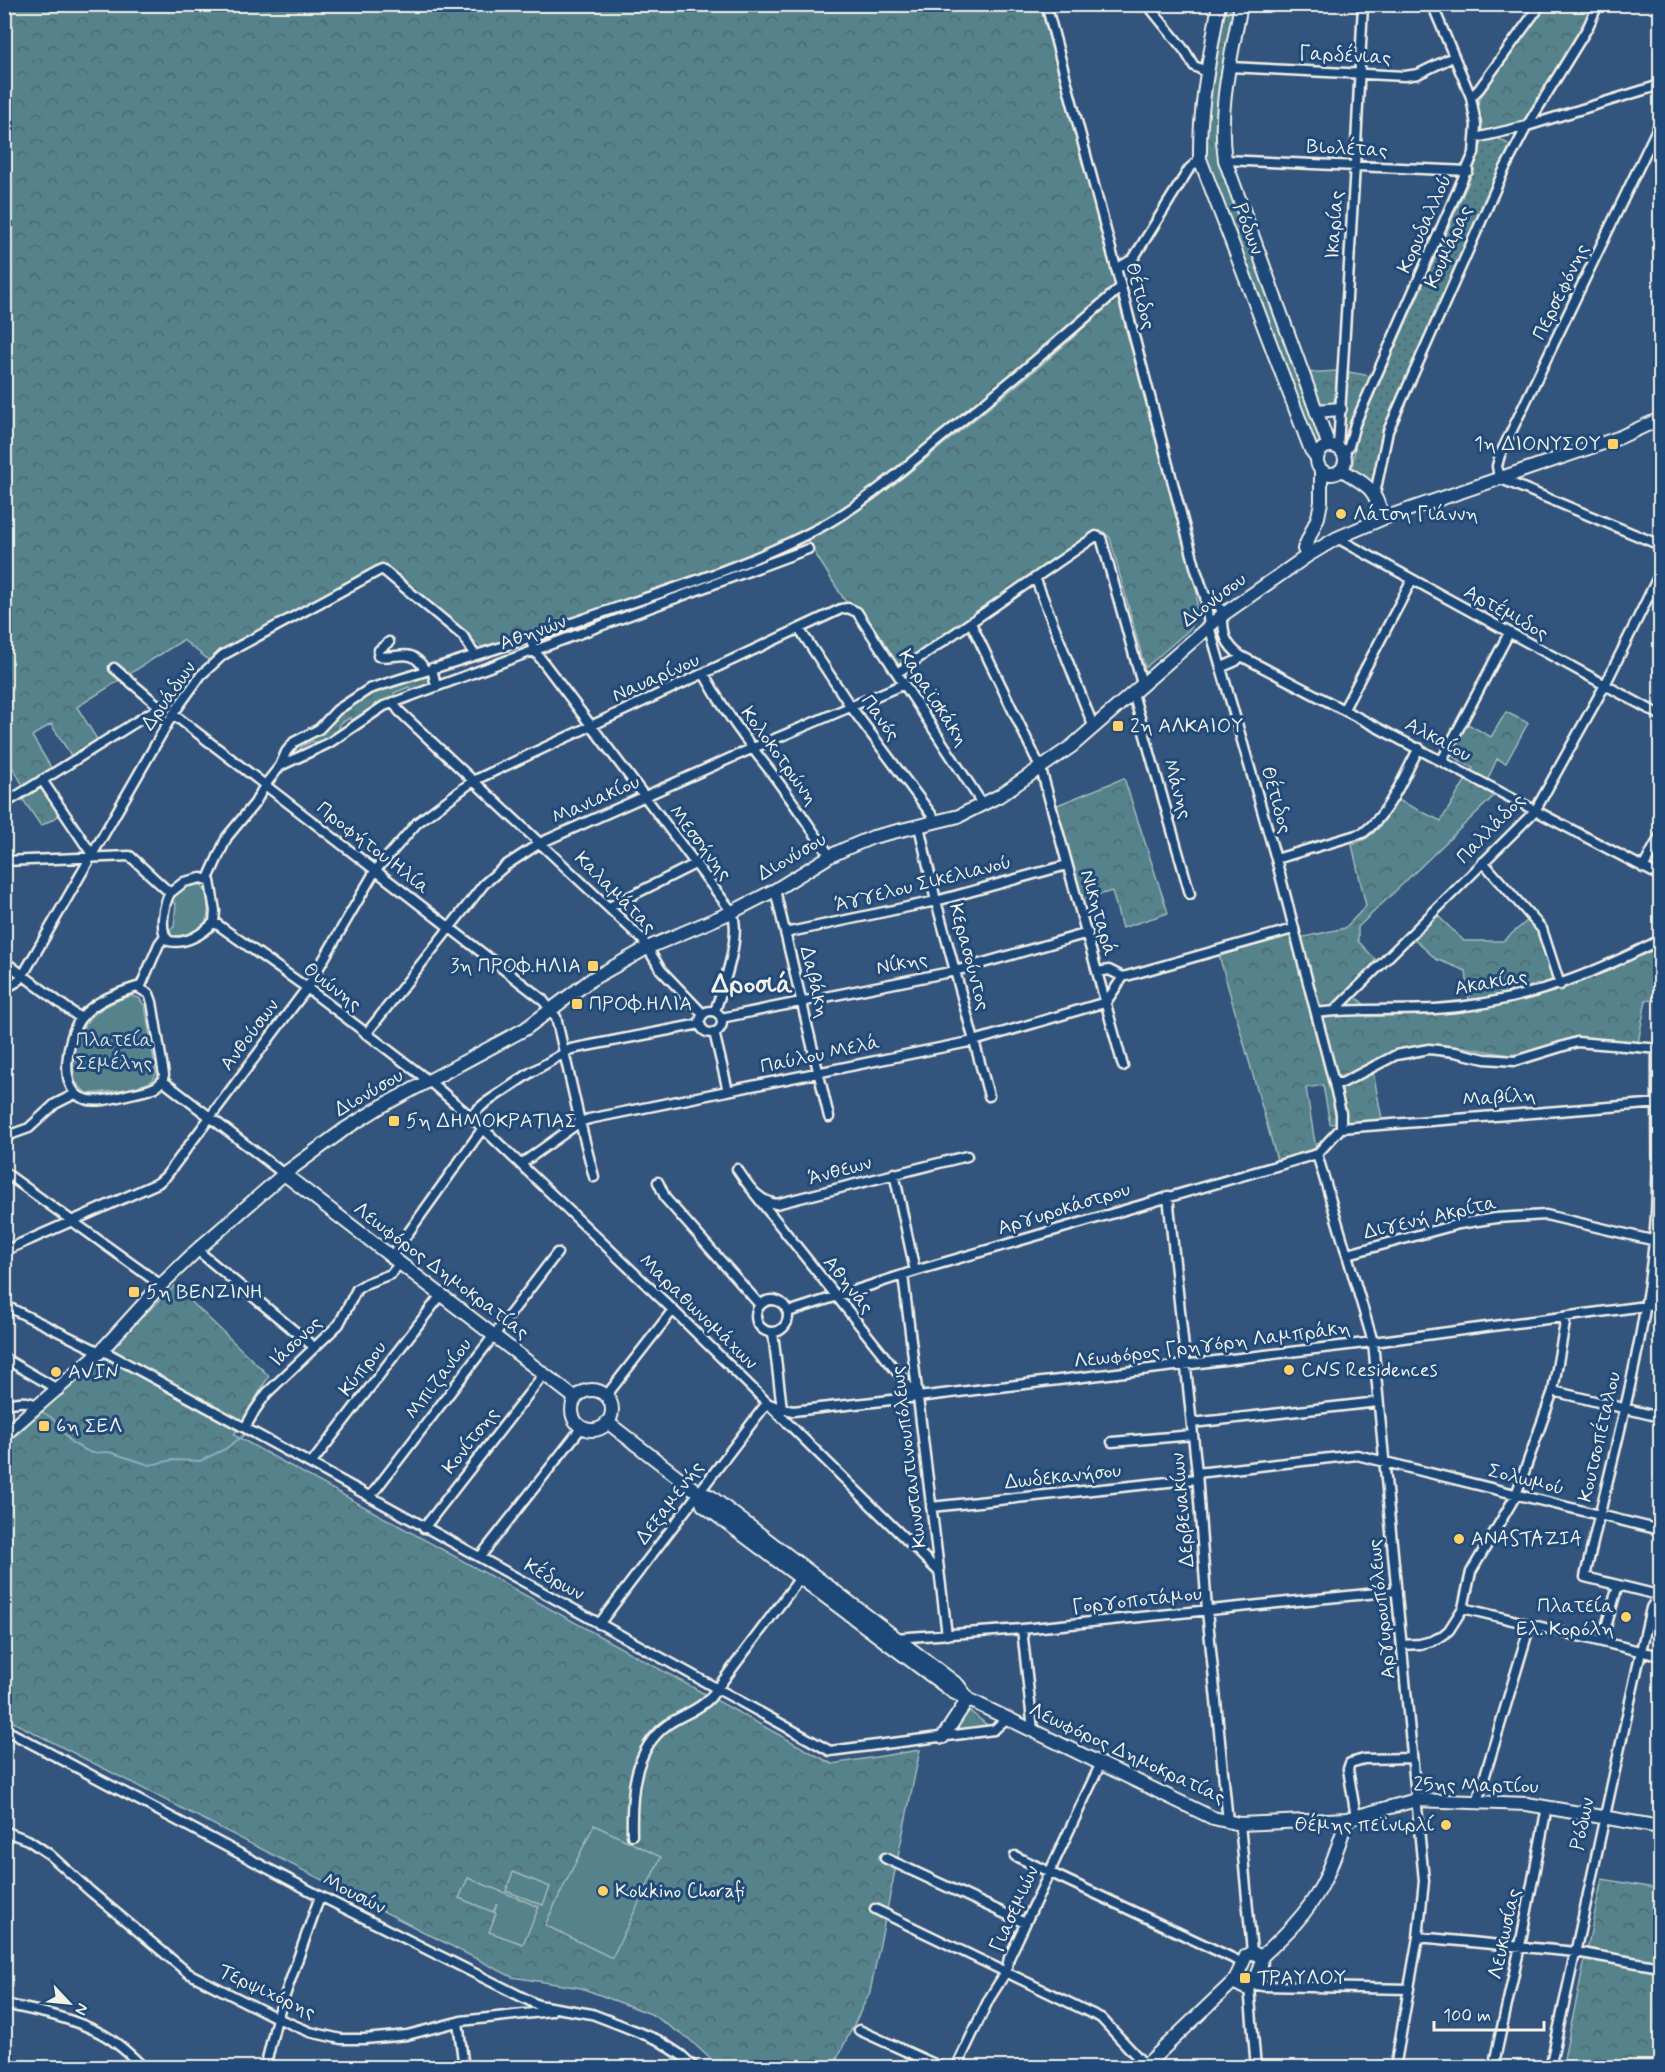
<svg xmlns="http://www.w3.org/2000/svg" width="1665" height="2072" viewBox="0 0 1665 2072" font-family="Mynerve,sans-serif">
<defs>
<pattern id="grass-tufts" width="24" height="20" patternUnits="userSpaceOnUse" patternTransform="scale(1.5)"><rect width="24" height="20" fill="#54828b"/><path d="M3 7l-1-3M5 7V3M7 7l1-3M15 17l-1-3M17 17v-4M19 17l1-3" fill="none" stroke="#4f686c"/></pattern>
<pattern id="forest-crowns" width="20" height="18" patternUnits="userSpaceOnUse" patternTransform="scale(1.5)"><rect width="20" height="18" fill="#54828b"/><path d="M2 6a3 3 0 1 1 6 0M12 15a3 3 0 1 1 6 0" fill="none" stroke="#4f686c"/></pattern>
<pattern id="garden-dots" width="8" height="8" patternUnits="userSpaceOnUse" patternTransform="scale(1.5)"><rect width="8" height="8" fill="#54828b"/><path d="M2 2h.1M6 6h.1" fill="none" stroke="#4f686c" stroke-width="1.8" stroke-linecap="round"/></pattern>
</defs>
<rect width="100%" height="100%" fill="#33547d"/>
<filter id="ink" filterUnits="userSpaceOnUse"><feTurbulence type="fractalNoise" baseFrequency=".0167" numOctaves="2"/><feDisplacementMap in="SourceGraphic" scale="12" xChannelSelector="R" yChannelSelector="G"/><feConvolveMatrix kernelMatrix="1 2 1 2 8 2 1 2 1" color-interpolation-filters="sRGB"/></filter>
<g filter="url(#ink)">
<!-- grass -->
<path fill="url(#grass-tufts)" stroke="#a4baba" stroke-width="1.5" d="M 427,674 L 431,685 L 412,692 L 409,687 L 394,693 L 395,698 L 378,705 L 353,721 L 350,718 L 341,723 L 339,728 L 340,731 L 319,744 L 313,741 L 301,747 L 300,753 L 289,757 L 300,744 L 326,729 L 341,713 L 368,694 Z
M 966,1708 L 987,1725 L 984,1729 L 955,1732 L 952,1730 Z"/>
<!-- forest -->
<path fill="url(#forest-crowns)" stroke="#a4baba" stroke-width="1.5" d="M 5,5 L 1040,5 L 1117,288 L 881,485 L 828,521 L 759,555 L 616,606 L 597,609 L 537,633 L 482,647 L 383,564 L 234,643 L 220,651 L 210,661 L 183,640 L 77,707 L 98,741 L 72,757 L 51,724 L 32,736 L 53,771 L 38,779 L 60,815 L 41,826 L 22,798 L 28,794 L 5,754 Z
M 1226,5 L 1235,5 L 1217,126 L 1322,439 L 1318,447 L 1315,446 L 1212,180 L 1205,150 L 1206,123 Z
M 1546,5 L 1596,5 L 1577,38 L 1524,124 L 1482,133 L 1478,104 L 1479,99 Z
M 1117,296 L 1197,593 L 1197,614 L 1191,628 L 1145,668 L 1110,538 L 1103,531 L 1095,531 L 995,603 L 897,666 L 853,606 L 847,604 L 806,539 C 862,515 908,473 955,435 C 1010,391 1067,346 1117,296 Z
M 1337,371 L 1334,403 C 1329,408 1325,407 1319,404 L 1306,373 Z
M 1349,372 L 1371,376 L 1350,426 L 1344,446 L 1341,444 Z
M 1506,712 L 1528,723 L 1506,763 L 1497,759 L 1485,785 L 1497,793 L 1358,927 L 1358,941 L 1376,960 L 1348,990 L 1366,1006 L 1367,1017 L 1470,1011 L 1466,971 L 1436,959 L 1413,938 L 1437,915 L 1464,941 L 1503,941 L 1527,921 L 1548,940 L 1551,980 L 1556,990 L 1611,970 L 1660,945 L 1660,1001 L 1646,1000 L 1638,1043 L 1577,1038 L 1530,1052 L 1509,1055 L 1464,1047 L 1431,1046 L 1399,1051 L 1371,1061 L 1382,1119 L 1330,1124 L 1323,1085 L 1306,1088 L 1316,1149 L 1277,1160 L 1219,955 L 1292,933 L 1295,939 L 1345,928 L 1366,906 L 1352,845 C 1378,835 1384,824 1396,799 L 1441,821 L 1473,768 L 1450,755 L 1466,723 L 1491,737 Z
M 1124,778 L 1168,913 L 1122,928 L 1112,891 L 1083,900 L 1055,806 Z
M 175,1286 L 269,1376 L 234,1435 L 832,1764 L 920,1750 L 870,1992 L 833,2067 L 720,2068 L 689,2039 L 651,2014 L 581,1988 L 512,1977 L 5,1718 L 5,1446 Z
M 1602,1879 L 1660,1889 L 1660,2067 L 1562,2068 Z"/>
<!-- park -->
<path fill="#54828b" stroke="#a4baba" stroke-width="1.5" d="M 196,883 C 204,886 205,890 207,898 C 213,928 197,933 171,937 L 169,930 L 174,927 L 176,904 L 171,901 L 175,891 Z
M 131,996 L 139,998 L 145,1006 L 156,1072 C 155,1078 153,1081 148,1083 C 138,1088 98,1094 86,1093 L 75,1082 L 73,1076 C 71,1032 89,1008 131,996 Z
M 594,1825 L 661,1857 L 612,1958 L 545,1925 Z
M 513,1872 L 550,1887 L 543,1905 L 506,1891 Z
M 468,1878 L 539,1907 L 523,1944 L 489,1932 L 496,1913 L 494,1912 L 497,1904 L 493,1912 L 459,1898 Z"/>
<!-- garden -->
<path fill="url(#garden-dots)" stroke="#a4baba" stroke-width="1.5" d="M 1496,137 L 1510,145 L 1388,418 L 1373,482 L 1352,469 L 1357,434 L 1473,172 L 1482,142 Z"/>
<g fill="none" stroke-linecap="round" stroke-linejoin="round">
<!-- stream -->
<path stroke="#8baabe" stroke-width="2" d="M 42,1412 L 51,1417 L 72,1443 L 91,1453 L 109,1452 L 150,1465 L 172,1460 L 200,1461 L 225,1449 L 245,1434"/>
<!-- street casing -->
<g stroke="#f4f1e8" stroke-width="13">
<path id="street" d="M 1046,4 L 1196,570 L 1205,596 L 1209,626 L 1276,859 L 1334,1083 L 1342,1083 L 1396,1055 L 1429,1049 L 1455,1052 L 1485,1059 L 1515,1061 L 1577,1042 L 1660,1049
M 1147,4 L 1185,51 L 1194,66 L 1207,72
M 1529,4 L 1536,12
M 1230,67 L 1405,76 L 1418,74 L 1453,57
M 1471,97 L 1479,89 L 1541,4
M 1660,123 L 1500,455 L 1497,466 L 1499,478 L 1660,545
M 1476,138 L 1527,126 L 1660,85
M 1225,160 L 1468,171
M 1116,269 L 1133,259 L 1189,169 L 1200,159
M 1338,447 L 1355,165 L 1363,4
M 1344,453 L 1349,446 L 1355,424 L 1474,153 L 1476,125 L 1471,97 L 1432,4
M 1375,494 L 1388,431 L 1503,172 L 1527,126 L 1588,27 L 1598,4
M 1337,538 L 1660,715
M 1036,580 L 1094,728
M 1205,596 C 1209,598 1214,600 1217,604 C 1230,617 1213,636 1241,656 L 1660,876
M 971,623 L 1041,769 L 1123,1066
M 800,630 L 851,707 L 937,822
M 530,638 C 626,602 728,576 819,528 C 864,504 903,469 943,436 C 1003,388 1063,338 1121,287
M 389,642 L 379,650 L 378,656 C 398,660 411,645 425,670
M 1222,667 L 1236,661 L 1241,656
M 432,668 L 436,686
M 897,673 L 1096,536 L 1101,538 L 1102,541 L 1142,684
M 704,674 C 722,707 738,729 760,758 C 785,789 807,823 830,856
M 1133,693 L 1190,894
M 393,702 L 399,711 L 642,939 L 661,970 L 703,1014
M 1344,709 L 1412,580
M 173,714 L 542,999 L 556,1017 L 580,1122 L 594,1177
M 1442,760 L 1509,633
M 280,766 L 329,743 L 384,706 L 808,549
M 42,780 L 91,853
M 4,804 L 160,707 L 114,668
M 919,826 L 936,901 L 989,1096
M 1276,859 L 1363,833 C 1390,813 1403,777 1419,748
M 4,861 L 130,856 L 170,893
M 1483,862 L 1542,929 L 1560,985
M 1643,868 L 1660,836
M 201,878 L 210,881 L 215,911 L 214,922 C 203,934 185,945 169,941 C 158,931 164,904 170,893 L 184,882 Z
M 208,879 L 227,837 L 255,803 L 265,785 L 280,766 L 286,752 L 294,742 L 319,729 L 337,710 L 369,689 L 530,638 L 534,650 L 732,912 C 742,936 723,987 715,1011
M 775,890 L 829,1117
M 609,907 L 695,864
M 214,922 L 307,988 L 429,1081 L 470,1116 L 673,1310 L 939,1572
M 785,933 L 936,901 L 1067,865
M 4,961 L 80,1018
M 1098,972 L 1109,970 L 1123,977
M 137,987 L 149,994 L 152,1002 L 164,1075 C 161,1089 147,1090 135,1093 C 120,1096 100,1104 85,1099 C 57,1092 67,1035 81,1018 C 94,1001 118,993 137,987 Z
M 140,988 L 159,944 L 165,936
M 4,989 L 18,981 L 23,975 L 173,714 L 201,675 L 223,655 L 382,569 L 463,636 L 474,654
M 1334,1011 L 1535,811 L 1605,685 L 1660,573
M700 1022a11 11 0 1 1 22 0a11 11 0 1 1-22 0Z
M 1316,1013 C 1356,1008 1395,1011 1435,1009 C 1518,1004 1587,977 1660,940
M 721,1018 L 955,971 L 1088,933
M 714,1032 L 728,1091
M 366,1034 L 484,884 L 505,866 L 540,843 L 751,749 L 904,684
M 1657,1049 C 1656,1112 1660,1177 1654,1241 C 1643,1355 1610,1465 1585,1577 L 1658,1595
M 163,1081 L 284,1174
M 1334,1083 L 1341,1113 L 1341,1128
M 470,1116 L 484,1104 L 530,1073 L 571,1049 L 700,1024
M 1341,1128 L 1660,1103
M 4,1137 L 29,1128 L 55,1104 L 75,1094
M 1317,1154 L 1373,1342 L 1424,1881 L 1418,1937 L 1395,2068
M 521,1164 L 580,1122 L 589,1119 L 974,1041 L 1106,1002 L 1123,977 L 1293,929
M 737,1169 C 748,1185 756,1200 776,1204 L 967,1156
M 4,1172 L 161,1285
M 894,1173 L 915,1271
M 658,1182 L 666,1199 L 760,1305
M 754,1193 L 917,1397
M 1168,1196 L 1197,1473 L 1207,1610 L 1228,1822
M 197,1250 L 314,1347
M 4,1251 L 158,1183 L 166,1176 L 307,988 L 375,871 L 417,823 L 473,781 L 841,609 L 848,608 L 857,612 L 983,805
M 1348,1254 L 1459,1224 L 1496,1218 L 1546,1215 L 1660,1242
M 391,1257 L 483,1128
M 903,1275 L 947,1635
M756 1316a16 16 0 1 1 32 0a16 16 0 1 1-32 0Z
M 4,1305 L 100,1352
M 788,1312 L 915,1271 L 1317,1154 L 1341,1128
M 773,1333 L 782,1409
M 102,1350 L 311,1464 L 830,1751 L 994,1730 L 1006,1719
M 4,1358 L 59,1390
M 1553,1391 L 1660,1417
M 606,1396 L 673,1310
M 4,1405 C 18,1401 27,1400 40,1406
M 1192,1423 L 1378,1402
M 245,1428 L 255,1410 L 267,1393 L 339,1324 L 357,1289 L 367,1283 L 391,1274 L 400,1263
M 1112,1442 L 1193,1435
M 311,1464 L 441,1295
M 1197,1473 L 1357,1455 L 1660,1530
M 370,1497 L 557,1253
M 931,1507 L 1197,1479
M 424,1528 L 544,1374
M 480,1557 L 582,1427
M 1463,1608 L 1660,1656
M 599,1624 L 767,1403 L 782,1409 L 793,1411 L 918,1397 L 1373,1342 L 1660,1304
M 1022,1629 L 1033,1730
M 895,1638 L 1022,1629 L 1397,1591
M 1602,1641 L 1618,1585
M 1402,1645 L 1420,1644 L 1432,1641 L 1442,1636 L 1449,1630 L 1463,1608 L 1471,1572 L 1516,1495 L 1553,1391 L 1566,1317
M 4,1729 L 320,1896 L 538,2005 L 592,2014 L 618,2024 L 658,2040 L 681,2055 L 695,2068
M 1477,1802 L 1530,1625
M 1356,1817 L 1348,1769 L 1350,1763 L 1364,1759 L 1412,1758
M 1240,1824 L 1252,1952
M 4,1831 L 28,1840 L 49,1854 L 90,1891 L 188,1973 L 277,2018 L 310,2032 L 341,2039 L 365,2039 L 407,2035 L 461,2021 L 551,2011
M 632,1835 C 631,1796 633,1750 667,1725 C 681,1715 698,1711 710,1698 L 803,1574
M 1015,1856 L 1243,1963
M 885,1858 L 1025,1923
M 875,1909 L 1101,2018 L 1144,2064
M 1418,1937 L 1576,1952 L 1660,1967
M 1252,1984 L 1262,1986 L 1409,1989
M 1249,1987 L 1256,2068
M 4,2004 C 37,2011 74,2018 104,2035 C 118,2043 132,2056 144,2068
M 458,2022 L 464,2068
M 859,2030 L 943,2068
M 265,2068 L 277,2018 L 320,1896
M 956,2068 L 989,1999 L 1006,1972 L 1009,1958 L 1101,1763
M 1493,2068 L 1520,1946 L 1547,1807
M 1550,2068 L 1641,1651 L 1651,1608 L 1660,1592"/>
</g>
<!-- secondary casing -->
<g stroke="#f4f1e8" stroke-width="16">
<path id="secondary" d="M 1219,4 C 1210,56 1199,107 1200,159 L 1311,450 L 1317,458
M 1241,4 C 1232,55 1217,108 1225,160 L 1329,446
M 1316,411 L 1340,409
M1317 460a14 14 0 1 1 28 0a14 14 0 1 1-28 0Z
M 1342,470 C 1371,488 1372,486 1384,518
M 1307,556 L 1304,549 L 1318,517 L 1321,502 L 1321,470
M 284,1174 L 575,1398
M572 1410a20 20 0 1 1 40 0a20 20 0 1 1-40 0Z
M 607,1422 L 699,1493
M 4,1435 L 100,1352 L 161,1285 L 197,1250 L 284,1174 L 345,1129 L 382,1106 L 525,1029 L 592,979 L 647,948 L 732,912 L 775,890 L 830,856 L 847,848 L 873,837 L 959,816 L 999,796 L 1072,746 L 1221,616 L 1307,556 L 1337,538 L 1384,518 L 1618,438 L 1660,419
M 968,1699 L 958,1685 L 710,1496 L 699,1493 L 703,1505 L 953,1692 L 1213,1818 L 1240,1824 L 1347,1819
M 943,1737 L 968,1699
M 1252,1952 L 1261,1957 C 1263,1967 1255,1984 1245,1988 L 1237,1984 L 1235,1980 L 1246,1956 Z
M 1261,1957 C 1284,1936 1308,1913 1322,1885 C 1333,1864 1340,1841 1347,1819 L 1416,1800 L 1527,1804 L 1660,1827
M 1143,2068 L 1235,1980"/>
</g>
<!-- street -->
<use href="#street" stroke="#1f4a7a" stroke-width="8"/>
<!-- secondary -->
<use href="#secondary" stroke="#1f4a7a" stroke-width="12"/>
</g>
</g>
<!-- markers -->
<g fill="#ffd166" stroke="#1f4a7a" stroke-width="2">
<rect x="1607" y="438" width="12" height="12" rx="3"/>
<circle cx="1341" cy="514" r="6"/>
<rect x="1112" y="720" width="12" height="12" rx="3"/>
<rect x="587" y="960" width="12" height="12" rx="3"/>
<rect x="571" y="998" width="12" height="12" rx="3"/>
<rect x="388" y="1115" width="12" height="12" rx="3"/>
<rect x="128" y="1286" width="12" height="12" rx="3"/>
<circle cx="1289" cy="1370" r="6"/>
<circle cx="56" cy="1372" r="6"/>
<rect x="38" y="1420" width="12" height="12" rx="3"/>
<circle cx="1459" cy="1539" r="6"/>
<circle cx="1626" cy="1617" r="6"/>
<circle cx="1446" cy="1825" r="6"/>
<circle cx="603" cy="1891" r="6"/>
<rect x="1239" y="1972" width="12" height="12" rx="3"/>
</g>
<g text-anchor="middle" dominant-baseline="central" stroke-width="6" stroke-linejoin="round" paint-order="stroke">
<!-- street labels -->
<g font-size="20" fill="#f4f1e8" stroke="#1f4a7a">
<text transform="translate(1345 56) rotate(3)">Γαρδένιας</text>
<text transform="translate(1347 149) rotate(3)">Βιολέτας</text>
<text transform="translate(1425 224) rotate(-66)">Κορυδαλλού</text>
<text transform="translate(1335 225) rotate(-86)">Ικαρίας</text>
<text transform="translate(1248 229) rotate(69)">Ρόδων</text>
<text transform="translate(1449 247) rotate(-66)">Κουμάρας</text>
<text transform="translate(1561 292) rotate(-64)">Περσεφόνης</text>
<text transform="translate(1140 296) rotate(75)">Θέτιδος</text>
<text transform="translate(1214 600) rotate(-37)">Διονύσου</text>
<text transform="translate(1506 613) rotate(29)">Αρτέμιδος</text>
<text transform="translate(533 633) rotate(-20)">Αθηνών</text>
<text transform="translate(656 678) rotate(-24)">Ναυαρίνου</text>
<text transform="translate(169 696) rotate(-55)">Δρυάδων</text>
<text transform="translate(933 698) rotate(57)">Καραϊσκάκη</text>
<text transform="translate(880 718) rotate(54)">Πανός</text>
<text transform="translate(1438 740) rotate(28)">Αλκαίου</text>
<text transform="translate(779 756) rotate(54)">Κολοκοτρώνη</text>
<text transform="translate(1177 789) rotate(74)">Μάνης</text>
<text transform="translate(596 800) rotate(-24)">Μανιακίου</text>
<text transform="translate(1276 800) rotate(74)">Θέτιδος</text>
<text transform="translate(1491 829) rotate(-46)">Παλλάδος</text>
<text transform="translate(700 843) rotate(52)">Μεσσήνης</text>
<text transform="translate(373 848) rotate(38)">Προφήτου Ηλία</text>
<text transform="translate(792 857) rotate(-30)">Διονύσου</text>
<text transform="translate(923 884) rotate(-14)">Άγγελου Σικελιανού</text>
<text transform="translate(615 893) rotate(45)">Καλαμάτας</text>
<text transform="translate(1098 913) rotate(74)">Νικηταρά</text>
<text transform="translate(969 957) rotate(75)">Κερασούντος</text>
<text transform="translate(902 964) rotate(-11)">Νίκης</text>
<text transform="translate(814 982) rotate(77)">Δαβάκη</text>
<text transform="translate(1491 983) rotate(-10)">Ακακίας</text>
<text transform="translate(332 987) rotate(37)">Θυώνης</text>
<text transform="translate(250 1035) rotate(-53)">Ανθούσων</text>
<text transform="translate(820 1055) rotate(-12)">Παύλου Μελά</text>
<text transform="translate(369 1093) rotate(-30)">Διονύσου</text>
<text transform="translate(1499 1098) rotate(-4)">Μαβίλη</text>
<text transform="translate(840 1171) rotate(-15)">Άνθεων</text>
<text transform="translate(1064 1209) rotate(-17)">Αργυροκάστρου</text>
<text transform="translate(1430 1218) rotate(-13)">Διγενή Ακρίτα</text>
<text transform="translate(441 1271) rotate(37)">Λεωφόρος Δημοκρατίας</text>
<text transform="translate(848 1285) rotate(51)">Αθηνάς</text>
<text transform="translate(698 1312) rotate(44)">Μαραθωνομάχων</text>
<text transform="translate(296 1342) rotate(-44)">Ιάσονος</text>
<text transform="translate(1212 1345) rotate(-7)">Λεωφόρος Γρηγόρη Λαμπράκη</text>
<text transform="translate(363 1369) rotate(-52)">Κύπρου</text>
<text transform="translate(439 1379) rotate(-53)">Μπιζανίου</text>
<text transform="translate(1600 1437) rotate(-77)">Κουτσοπέταλου</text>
<text transform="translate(471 1441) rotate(-52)">Κονίτσης</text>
<text transform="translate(909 1457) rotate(-97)">Κωνσταντινουπόλεως</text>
<text transform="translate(1063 1477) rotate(-6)">Δωδεκανήσου</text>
<text transform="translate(1526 1480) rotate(14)">Σολωμού</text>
<text transform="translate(670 1503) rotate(-53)">Δεξαμενής</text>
<text transform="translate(1183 1510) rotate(-95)">Δερβενακίων</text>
<text transform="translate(554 1580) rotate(29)">Κέδρων</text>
<text transform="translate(1137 1601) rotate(-6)">Γοργοποτάμου</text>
<text transform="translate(1382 1609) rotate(-96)">Αργυρουπόλεως</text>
<text transform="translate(1127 1754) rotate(25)">Λεωφόρος Δημοκρατίας</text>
<text transform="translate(1476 1786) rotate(1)">25ης Μαρτίου</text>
<text transform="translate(1583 1824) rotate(-78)">Ρόδων</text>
<text transform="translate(354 1894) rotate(27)">Μουσών</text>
<text transform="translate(1015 1909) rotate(-66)">Γιασεμιών</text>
<text transform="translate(1505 1934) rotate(-78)">Λευκωσίας</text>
<text transform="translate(267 1992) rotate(25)">Τερψιχόρης</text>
</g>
<!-- poi labels -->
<g font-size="20" fill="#f4f1e8" stroke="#1f4a7a" text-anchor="start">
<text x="1601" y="444" text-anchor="end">1η ΔΙΟΝΥΣΟΥ</text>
<text x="1353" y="514">Λάτση Γιάννη</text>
<text x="1130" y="726">2η ΑΛΚΑΙΟΥ</text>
<text x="581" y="966" text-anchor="end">3η ΠΡΟΦ.ΗΛΙΑ</text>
<text x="589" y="1004">ΠΡΟΦ.ΗΛΙΑ</text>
<text x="406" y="1121">5η ΔΗΜΟΚΡΑΤΙΑΣ</text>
<text x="146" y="1292">5η ΒΕΝΖΙΝΗ</text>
<text x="1301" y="1370">CNS Residences</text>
<text x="68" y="1372">AVIN</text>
<text x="56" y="1426">6η ΣΕΛ</text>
<text x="1471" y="1539">ANASTAZIA</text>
<text x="1614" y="1606" text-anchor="end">Πλατεία<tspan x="1614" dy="23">Ελ. Κορόλη</tspan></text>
<text x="1434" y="1825" text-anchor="end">Θέμης πεϊνιρλί</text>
<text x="615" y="1891">Kokkino Chorafi</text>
<text x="1257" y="1978">ΤΡΑΥΛΟΥ</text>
</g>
<!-- park labels -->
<g font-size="20" fill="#dce0da" stroke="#1f4a7a">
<text x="114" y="1040">Πλατεία<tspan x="114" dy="23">Σεμέλης</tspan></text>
</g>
<!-- district labels -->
<g font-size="26" font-weight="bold" fill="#f4f1e8" stroke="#1f4a7a">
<text x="752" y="985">Δροσιά</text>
</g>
</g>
<!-- margin -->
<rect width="1665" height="2072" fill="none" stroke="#1f4a7a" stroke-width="24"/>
<rect x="12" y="12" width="1641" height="2048" fill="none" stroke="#f4f1e8" stroke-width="2" filter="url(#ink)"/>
<!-- north arrow -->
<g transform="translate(69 2003) rotate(116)" stroke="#1f4a7a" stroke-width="4.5" paint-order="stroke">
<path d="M0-4.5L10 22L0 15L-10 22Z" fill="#f4f1e8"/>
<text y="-9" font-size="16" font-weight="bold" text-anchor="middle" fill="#f4f1e8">N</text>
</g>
<!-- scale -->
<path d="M1434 2021v9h110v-9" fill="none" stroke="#f4f1e8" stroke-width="3"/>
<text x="1443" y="2021" font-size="18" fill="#f4f1e8" stroke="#1f4a7a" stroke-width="4.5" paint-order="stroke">100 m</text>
</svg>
